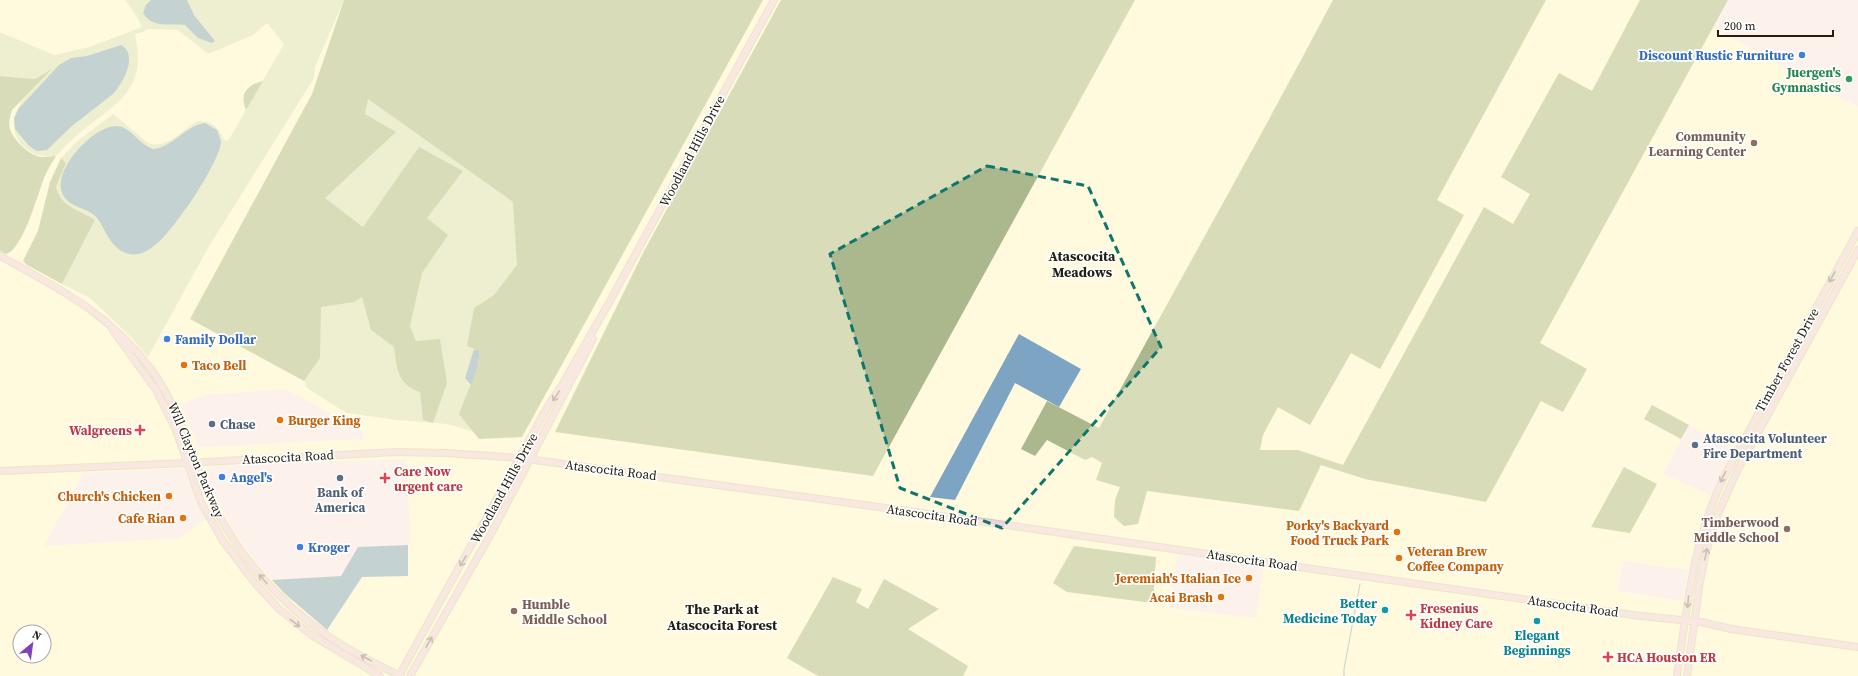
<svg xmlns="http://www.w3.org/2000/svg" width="1858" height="676" viewBox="0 0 1858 676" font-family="'Source Serif 4',serif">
<rect width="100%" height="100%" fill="#fffadd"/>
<!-- commercial -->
<path fill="#f8e9fc" d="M 1728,0 L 1858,0 L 1858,107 L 1713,28 Z
M 286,389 L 363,432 L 364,439 L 199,447 L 181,404 L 205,395 Z
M 1689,425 L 1733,450 L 1710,495 L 1663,474 Z
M 406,459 L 411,545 L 358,547 L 341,576 L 272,580 L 255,561 L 231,526 L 204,474 L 211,466 Z
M 184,468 L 206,519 L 179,538 L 44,546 L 83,473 Z
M 1178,553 L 1263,568 L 1256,618 L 1170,608 Z
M 1623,561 L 1688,570 L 1683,601 L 1618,591 Z"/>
<!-- green -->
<path fill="#dae3c4" d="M 125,0 L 344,0 L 315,67 L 314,78 L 208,248 L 148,357 L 131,337 L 90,298 L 62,284 L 95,220 C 79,209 63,208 56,187 L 66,163 L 61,158 L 76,142 L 113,114 L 148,143 C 168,150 182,129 198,121 C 212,121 219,127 224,140 L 228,141 L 284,44 L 267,23 L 253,35 L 208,54 L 178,30 L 147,29 L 143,32 L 135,34 C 146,85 124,99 88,126 C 76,135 66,145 56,156 C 39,156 34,157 21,144 C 0,115 30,91 50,71 L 35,79 L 0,76 L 0,32 L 54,55 L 89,47 L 142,27 L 137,17 Z
M 366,91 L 558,222 L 519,285 L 476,345 L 465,377 L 471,385 L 471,416 L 482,434 L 447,424 L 397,420 L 346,413 L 307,388 L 302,373 L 312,313 L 364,235 L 309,230 Z"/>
<!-- forest -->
<path fill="#abb88d" d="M 344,0 L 763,0 L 522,437 L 479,439 L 459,414 L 478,366 L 480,351 L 467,346 L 474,308 L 494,295 L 517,265 L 513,202 L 368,99 L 365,114 L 396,132 L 325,198 L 363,227 L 419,147 L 463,171 L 427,218 L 448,235 L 422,273 L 410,326 L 416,341 L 440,339 L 447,383 L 433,423 L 423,420 L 420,392 C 397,384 397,369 394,347 L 371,330 L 362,297 L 354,302 L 321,307 L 320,358 L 304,381 L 190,319 L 312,94 Z
M 781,0 L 1135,0 L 873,476 L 555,432 L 644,251 Z
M 1333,0 L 1546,0 L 1437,200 L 1464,215 L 1380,369 L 1351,353 L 1310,425 L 1278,407 L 1263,435 L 1260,450 L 1298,450 L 1343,465 L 1484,207 L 1513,224 L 1530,194 L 1501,177 L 1559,73 L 1592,91 L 1640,0 L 1728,0 L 1540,343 L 1587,369 L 1563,412 L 1541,401 L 1486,502 L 1365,479 L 1321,465 L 1299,511 L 1147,491 L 1138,524 L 1124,526 L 1114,517 L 1115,500 L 1120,487 L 1096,480 L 1102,463 L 1092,457 L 1085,460 L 1047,440 L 1035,456 L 1021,449 L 1047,401 L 1099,428 C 1177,285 1257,144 1333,0 Z
M 52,69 L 12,110 C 10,116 8,123 10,129 C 13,139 27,153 37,156 C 43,158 51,156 56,156 C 52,163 47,170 44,178 C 38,193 23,250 6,254 L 0,251 L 0,76 L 35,79 Z
M 263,81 L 246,110 C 239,94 247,85 263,81 Z
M 61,158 L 66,163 L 56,187 C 62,208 79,209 95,220 L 62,284 L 27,265 L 23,261 L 38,231 L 50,182 Z
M 1652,405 L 1689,425 L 1681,439 L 1644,419 Z
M 1624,467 L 1657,484 L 1630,533 L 1591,527 Z
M 1074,546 L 1156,557 L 1153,603 L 1067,592 L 1053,583 Z
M 833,577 L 862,589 L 856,602 L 868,609 L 884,579 L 939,609 L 908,629 L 968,666 L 963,676 L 818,676 L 787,658 Z"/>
<!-- water -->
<path fill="#7da5c3" d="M 151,0 L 187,0 L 194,15 L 215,41 L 212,43 L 198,38 L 185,25 C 171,23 152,29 143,13 L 146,5 Z
M 121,45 C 139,55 123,83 113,94 L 72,126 L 47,150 L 37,151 L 29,146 L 15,129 L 14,118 L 19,108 L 59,65 L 71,58 L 87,56 Z
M 205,123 L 217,130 C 218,133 220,138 221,141 C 222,153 197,193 190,203 C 174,223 145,275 115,246 C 107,238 104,227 97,218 C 88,207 71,209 63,195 C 50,172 93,126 116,126 C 131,126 140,146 154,149 C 174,146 185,126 205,123 Z
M 1019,334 L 1081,369 L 1059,407 L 1015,383 L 955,500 L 930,497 Z
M 474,349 L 480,351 L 478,366 L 471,385 L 465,378 Z
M 408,545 L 408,576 L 362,577 L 327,630 L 284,593 L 272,580 L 341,576 L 358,547 Z"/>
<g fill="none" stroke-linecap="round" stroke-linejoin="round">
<!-- stream -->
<path stroke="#7da5c3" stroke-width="1" d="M 1344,676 L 1344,669 L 1360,584"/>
<!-- secondary casing -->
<g stroke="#d5cfac" stroke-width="8">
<path id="secondary" d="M 0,256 C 60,289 109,313 151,369 C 179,408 190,452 209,495 C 235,553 279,603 331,638 C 353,653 377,664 400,676
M 112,329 L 156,390 L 175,428 L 201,502 L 223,541 L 255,583 L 279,609 L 310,634 L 380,676
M 0,471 L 187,463 L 396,452 L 446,453 L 520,458 L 915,512 L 1641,616 L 1701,622 L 1731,629 L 1858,647
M 399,676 L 548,406 L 562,385 L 610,301 L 774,0
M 410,676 L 492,532 L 593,339
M 1677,676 C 1687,608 1693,540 1724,477 L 1858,231
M 1687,676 L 1700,581 L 1706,552 L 1717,516 L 1737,471 L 1858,250"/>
</g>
<!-- secondary -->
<use href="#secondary" stroke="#f1d0e9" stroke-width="6"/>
</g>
<!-- one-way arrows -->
<defs><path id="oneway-shaft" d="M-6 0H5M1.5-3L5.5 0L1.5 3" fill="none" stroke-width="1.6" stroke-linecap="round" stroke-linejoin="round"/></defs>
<g stroke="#8a787e">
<use href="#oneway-shaft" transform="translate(1832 277) rotate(119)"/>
<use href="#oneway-shaft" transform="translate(556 396) rotate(124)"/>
<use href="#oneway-shaft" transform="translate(1723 477) rotate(117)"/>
<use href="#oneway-shaft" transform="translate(1706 554) rotate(-77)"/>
<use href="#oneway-shaft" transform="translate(463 561) rotate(120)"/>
<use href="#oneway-shaft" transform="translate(263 579) rotate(-131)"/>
<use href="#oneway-shaft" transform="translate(1688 602) rotate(96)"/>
<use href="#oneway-shaft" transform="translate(295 623) rotate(38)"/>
<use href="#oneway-shaft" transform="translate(429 642) rotate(-61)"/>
<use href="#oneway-shaft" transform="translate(366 658) rotate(-152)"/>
</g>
<!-- marked area -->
<path d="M0 0H1858V676H0ZM 987,166 L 1088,186 L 1161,347 L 1002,528 L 900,488 L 830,254 Z" fill="#fffadd" fill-opacity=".55" fill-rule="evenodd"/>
<path fill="none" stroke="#0f766e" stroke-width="3" stroke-dasharray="8 5" stroke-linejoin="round" d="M 987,166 L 1088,186 L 1161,347 L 1002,528 L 900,488 L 830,254 Z"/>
<!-- markers -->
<g fill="#3f7fe0" stroke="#fff" stroke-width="1.5">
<circle cx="1802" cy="55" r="4"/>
<circle cx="167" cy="339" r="4"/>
<circle cx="222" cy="477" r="4"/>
<circle cx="300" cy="547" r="4"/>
</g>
<circle fill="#2e9e5b" stroke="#fff" stroke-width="1.5" cx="1849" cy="79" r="4"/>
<g fill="#8d6e63" stroke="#fff" stroke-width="1.5">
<circle cx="1754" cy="143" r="4"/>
<circle cx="1787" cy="529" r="4"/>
<circle cx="514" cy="611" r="4"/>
</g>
<g fill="#e8710a" stroke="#fff" stroke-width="1.5">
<circle cx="184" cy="365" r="4"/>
<circle cx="280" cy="420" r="4"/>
<circle cx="169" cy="496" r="4"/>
<circle cx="183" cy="518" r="4"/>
<circle cx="1397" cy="532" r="4"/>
<circle cx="1399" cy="558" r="4"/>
<circle cx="1249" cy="578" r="4"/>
<circle cx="1221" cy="597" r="4"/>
</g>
<g fill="#5c6f8a" stroke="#fff" stroke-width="1.5">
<circle cx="212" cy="424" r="4"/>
<circle cx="1695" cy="445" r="4"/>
<circle cx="340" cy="478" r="4"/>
</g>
<g fill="#e0444e" stroke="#fff" stroke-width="1.5">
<path d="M138 424h4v4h4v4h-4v4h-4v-4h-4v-4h4z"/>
<path d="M383 472h4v4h4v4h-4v4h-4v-4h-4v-4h4z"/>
<path d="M1409 609h4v4h4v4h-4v4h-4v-4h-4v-4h4z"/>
<path d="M1606 651h4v4h4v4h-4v4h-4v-4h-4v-4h4z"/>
</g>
<g fill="#0f9aa8" stroke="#fff" stroke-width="1.5">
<circle cx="1385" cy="610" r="4"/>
<circle cx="1537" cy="621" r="4"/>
</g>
<g text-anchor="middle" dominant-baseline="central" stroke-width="3.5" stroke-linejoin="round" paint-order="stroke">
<!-- shop labels -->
<g font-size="13" font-weight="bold" fill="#366cbe" stroke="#fff" text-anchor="start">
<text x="1794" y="55" text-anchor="end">Discount Rustic Furniture</text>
<text x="175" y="339">Family Dollar</text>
<text x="230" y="477">Angel's</text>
<text x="308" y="547">Kroger</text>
</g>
<!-- leisure labels -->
<g font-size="13" font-weight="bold" fill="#27864d" stroke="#fff" text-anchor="end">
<text x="1841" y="72">Juergen's<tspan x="1841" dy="15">Gymnastics</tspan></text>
</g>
<!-- education labels -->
<g font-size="13" font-weight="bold" fill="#785e54" stroke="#fff" text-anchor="end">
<text x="1746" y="136">Community<tspan x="1746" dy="15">Learning Center</tspan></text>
<text x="1779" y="522">Timberwood<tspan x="1779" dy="15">Middle School</tspan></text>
<text x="522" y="604" text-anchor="start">Humble<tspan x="522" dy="15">Middle School</tspan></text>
</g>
<!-- street labels -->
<g font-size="13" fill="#222013" stroke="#fff">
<text transform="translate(692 151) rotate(-62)">Woodland Hills Drive</text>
<text transform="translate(1787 360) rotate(-61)">Timber Forest Drive</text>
<text transform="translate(288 457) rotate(-3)">Atascocita Road</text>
<text transform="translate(196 460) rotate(67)">Will Clayton Parkway</text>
<text transform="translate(611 470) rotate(7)">Atascocita Road</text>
<text transform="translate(504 488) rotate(-61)">Woodland Hills Drive</text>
<text transform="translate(932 515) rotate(8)">Atascocita Road</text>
<text transform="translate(1252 560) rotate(8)">Atascocita Road</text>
<text transform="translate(1573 606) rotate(8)">Atascocita Road</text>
</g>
<!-- food labels -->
<g font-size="13" font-weight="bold" fill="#c56008" stroke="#fff" text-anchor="end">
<text x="192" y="365" text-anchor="start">Taco Bell</text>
<text x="288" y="420" text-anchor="start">Burger King</text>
<text x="161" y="496">Church's Chicken</text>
<text x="175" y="518">Cafe Rian</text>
<text x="1389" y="525">Porky's Backyard<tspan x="1389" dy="15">Food Truck Park</tspan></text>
<text x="1407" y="551" text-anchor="start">Veteran Brew<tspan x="1407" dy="15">Coffee Company</tspan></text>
<text x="1241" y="578">Jeremiah's Italian Ice</text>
<text x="1213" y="597">Acai Brash</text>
</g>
<!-- service labels -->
<g font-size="13" font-weight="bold" fill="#4e5e75" stroke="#fff" text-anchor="start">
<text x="220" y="424">Chase</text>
<text x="1703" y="438">Atascocita Volunteer<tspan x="1703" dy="15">Fire Department</tspan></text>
<text x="340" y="492" text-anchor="middle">Bank of<tspan x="340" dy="15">America</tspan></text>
</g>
<!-- health labels -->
<g font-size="13" font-weight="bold" fill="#be3a42" stroke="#fff" text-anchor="start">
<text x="132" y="430" text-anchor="end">Walgreens</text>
<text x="394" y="471">Care Now<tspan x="394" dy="15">urgent care</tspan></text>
<text x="1420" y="608">Fresenius<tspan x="1420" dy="15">Kidney Care</tspan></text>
<text x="1617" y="657">HCA Houston ER</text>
</g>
<!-- culture labels -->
<g font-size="13" font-weight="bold" fill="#0d838f" stroke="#fff" text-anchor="end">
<text x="1377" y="603">Better<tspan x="1377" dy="15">Medicine Today</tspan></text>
<text x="1537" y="635" text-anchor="middle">Elegant<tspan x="1537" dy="15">Beginnings</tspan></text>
</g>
<!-- neighbourhood labels -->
<g font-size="14" font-weight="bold" fill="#222013" stroke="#fff">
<text x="1082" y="256">Atascocita<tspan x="1082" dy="16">Meadows</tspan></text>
<text x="722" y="609">The Park at<tspan x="722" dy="16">Atascocita Forest</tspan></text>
</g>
</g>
<!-- north arrow -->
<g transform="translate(32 644) rotate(29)"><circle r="19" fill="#ffffff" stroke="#a7a6a1"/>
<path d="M0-3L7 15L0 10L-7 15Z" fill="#8042b7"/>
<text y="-6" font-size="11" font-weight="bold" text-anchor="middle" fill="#222013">N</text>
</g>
<!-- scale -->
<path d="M1718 30v6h115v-6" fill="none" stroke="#222013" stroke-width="2"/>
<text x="1724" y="30" font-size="12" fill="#222013" stroke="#ffffff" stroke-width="3" paint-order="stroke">200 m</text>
</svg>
